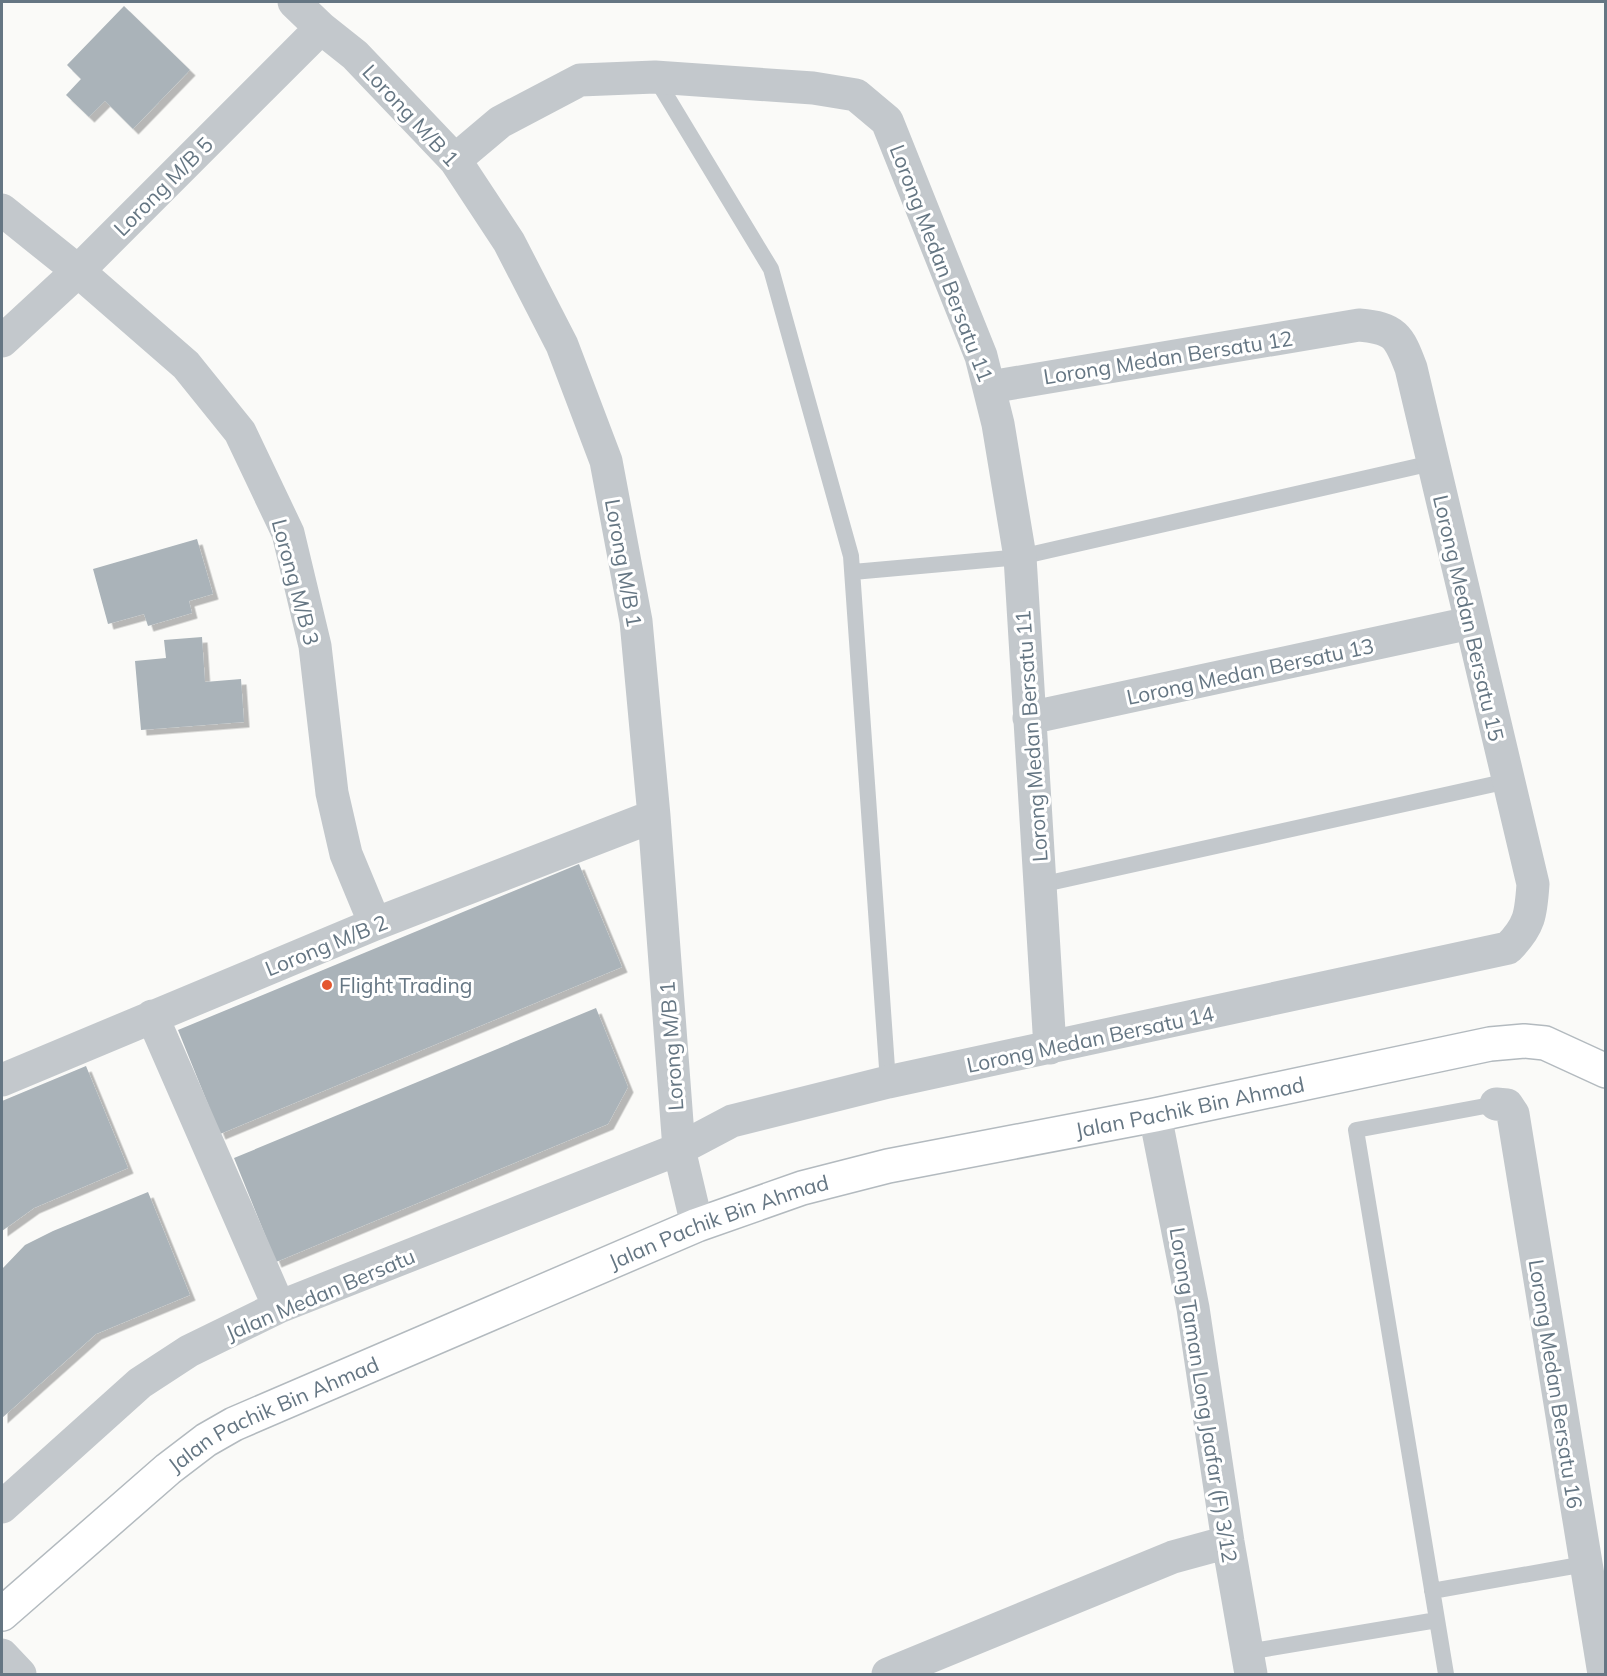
<svg xmlns="http://www.w3.org/2000/svg" width="1607" height="1676" viewBox="0 0 1607 1676" font-family="Mulish,sans-serif">
<defs>
<filter id="shadow"><feDropShadow dx="5.5" dy="5.5" stdDeviation="0" flood-color="#0004"/></filter>
</defs>
<rect width="100%" height="100%" fill="#fafaf8"/>
<!-- building -->
<path fill="#aab3b9" filter="url(#shadow)" d="M 124,6 L 190,70 L 133,129 L 105,101 L 89,117 L 66,95 L 81,79 L 67,65 Z
M 197,539 L 213,594 L 189,601 L 192,613 L 148,626 L 144,614 L 108,624 L 93,569 Z
M 202,637 L 205,682 L 241,679 L 244,722 L 141,730 L 135,661 L 166,658 L 164,640 Z
M 579,864 L 622,967 L 220,1134 L 178,1030 Z
M 596,1008 L 628,1087 L 608,1124 L 276,1262 L 234,1158 Z
M 86,1066 L 128,1168 L 34,1208 L 2,1231 L 2,1101 Z
M 148,1192 L 190,1295 L 96,1334 L 2,1418 L 2,1269 L 25,1245 L 53,1231 Z"/>
<g fill="none" stroke-linecap="round" stroke-linejoin="round">
<!-- secondary casing -->
<g stroke="#b3babf" stroke-width="36">
<g id="secondary">
<path id="s1" d="M 2,1614 L 168,1469 L 206,1440 L 234,1424 L 697,1225 L 802,1188 L 888,1166 L 1155,1115 L 1490,1044 L 1524,1041 L 1545,1043 L 1606,1071"/>
</g>
</g>
<!-- lane -->
<path stroke="#c3c8cc" stroke-width="16" d="M 655,77 L 771,269 L 851,556 L 888,1082
M 853,572 L 1020,557 L 1432,463
M 1040,885 L 1508,781
M 1432,1591 L 1585,1564
M 1247,1652 L 1437,1620
M 1446,1674 L 1356,1130 L 1496,1104"/>
<!-- street -->
<path stroke="#c3c8cc" stroke-width="33" d="M 294,2 L 321,28 L 355,55 L 455,160 L 509,242 L 562,345 L 606,461 L 636,621 L 654,816 L 679,1149 L 697,1225
M 455,160 L 500,122 L 580,80 L 655,77 L 813,88 L 856,95 L 887,121 L 981,356 L 998,424 L 1020,557 L 1050,1048
M 2,210 L 78,271 L 186,365 L 240,432 L 288,533 L 315,646 L 332,793 L 346,854 L 375,924
M 2,341 L 78,271 L 321,28
M 1029,718 L 1470,623
M 152,1016 L 279,1307
M 2,1080 L 375,924 L 654,816
M 1496,1104 L 1507,1105 L 1513,1114 L 1604,1674
M 1155,1115 L 1193,1308 L 1228,1542 L 1251,1674
M 2,1507 L 140,1383 L 189,1351 L 279,1307 L 679,1149 L 732,1121 L 888,1082 L 1508,948 C 1530,926 1531,914 1533,884 L 1411,368 C 1399,336 1395,328 1359,325 L 990,387
M 2,1655 L 20,1674
M 888,1674 L 1173,1557 L 1228,1542"/>
<!-- secondary -->
<use href="#secondary" stroke="#fff" stroke-width="33"/>
</g>
<!-- markers -->
<circle fill="#e4572e" stroke="#fff" stroke-width="2" cx="327" cy="985" r="6"/>
<g text-anchor="middle" dominant-baseline="central" stroke-width="6" stroke-linejoin="round" paint-order="stroke">
<!-- street labels -->
<g font-size="21" fill="#657683" stroke="#fff">
<text transform="translate(411 115) rotate(47)">Lorong M/B 1</text>
<text transform="translate(163 186) rotate(-45)">Lorong M/B 5</text>
<text transform="translate(942 263) rotate(69)">Lorong Medan Bersatu 11</text>
<text transform="translate(1168 357) rotate(-9)">Lorong Medan Bersatu 12</text>
<text transform="translate(624 563) rotate(80)">Lorong M/B 1</text>
<text transform="translate(296 582) rotate(75)">Lorong M/B 3</text>
<text transform="translate(1469 618) rotate(77)">Lorong Medan Bersatu 15</text>
<text transform="translate(1250 671) rotate(-12)">Lorong Medan Bersatu 13</text>
<text transform="translate(1031 736) rotate(-94)">Lorong Medan Bersatu 11</text>
<text transform="translate(326 945) rotate(-22)">Lorong M/B 2</text>
<text transform="translate(1090 1039) rotate(-12)">Lorong Medan Bersatu 14</text>
<text transform="translate(671 1046) rotate(-94)">Lorong M/B 1</text>
<text stroke="none"><textPath href="#s1" startOffset="1312">Jalan Pachik Bin Ahmad</textPath></text>
<text stroke="none"><textPath href="#s1" startOffset="826">Jalan Pachik Bin Ahmad</textPath></text>
<text transform="translate(320 1294) rotate(-23)">Jalan Medan Bersatu</text>
<text transform="translate(1556 1384) rotate(81)">Lorong Medan Bersatu 16</text>
<text transform="translate(1204 1395) rotate(81)">Lorong Taman Long Jaafar (F) 3/12</text>
<text stroke="none"><textPath href="#s1" startOffset="340">Jalan Pachik Bin Ahmad</textPath></text>
</g>
<!-- poi labels -->
<g font-size="21" fill="#657683" stroke="#fff" text-anchor="start">
<text x="339" y="985">Flight Trading</text>
</g>
</g>
<!-- border -->
<rect width="1607" height="1676" fill="none" stroke="#657683" stroke-width="6"/>
</svg>
